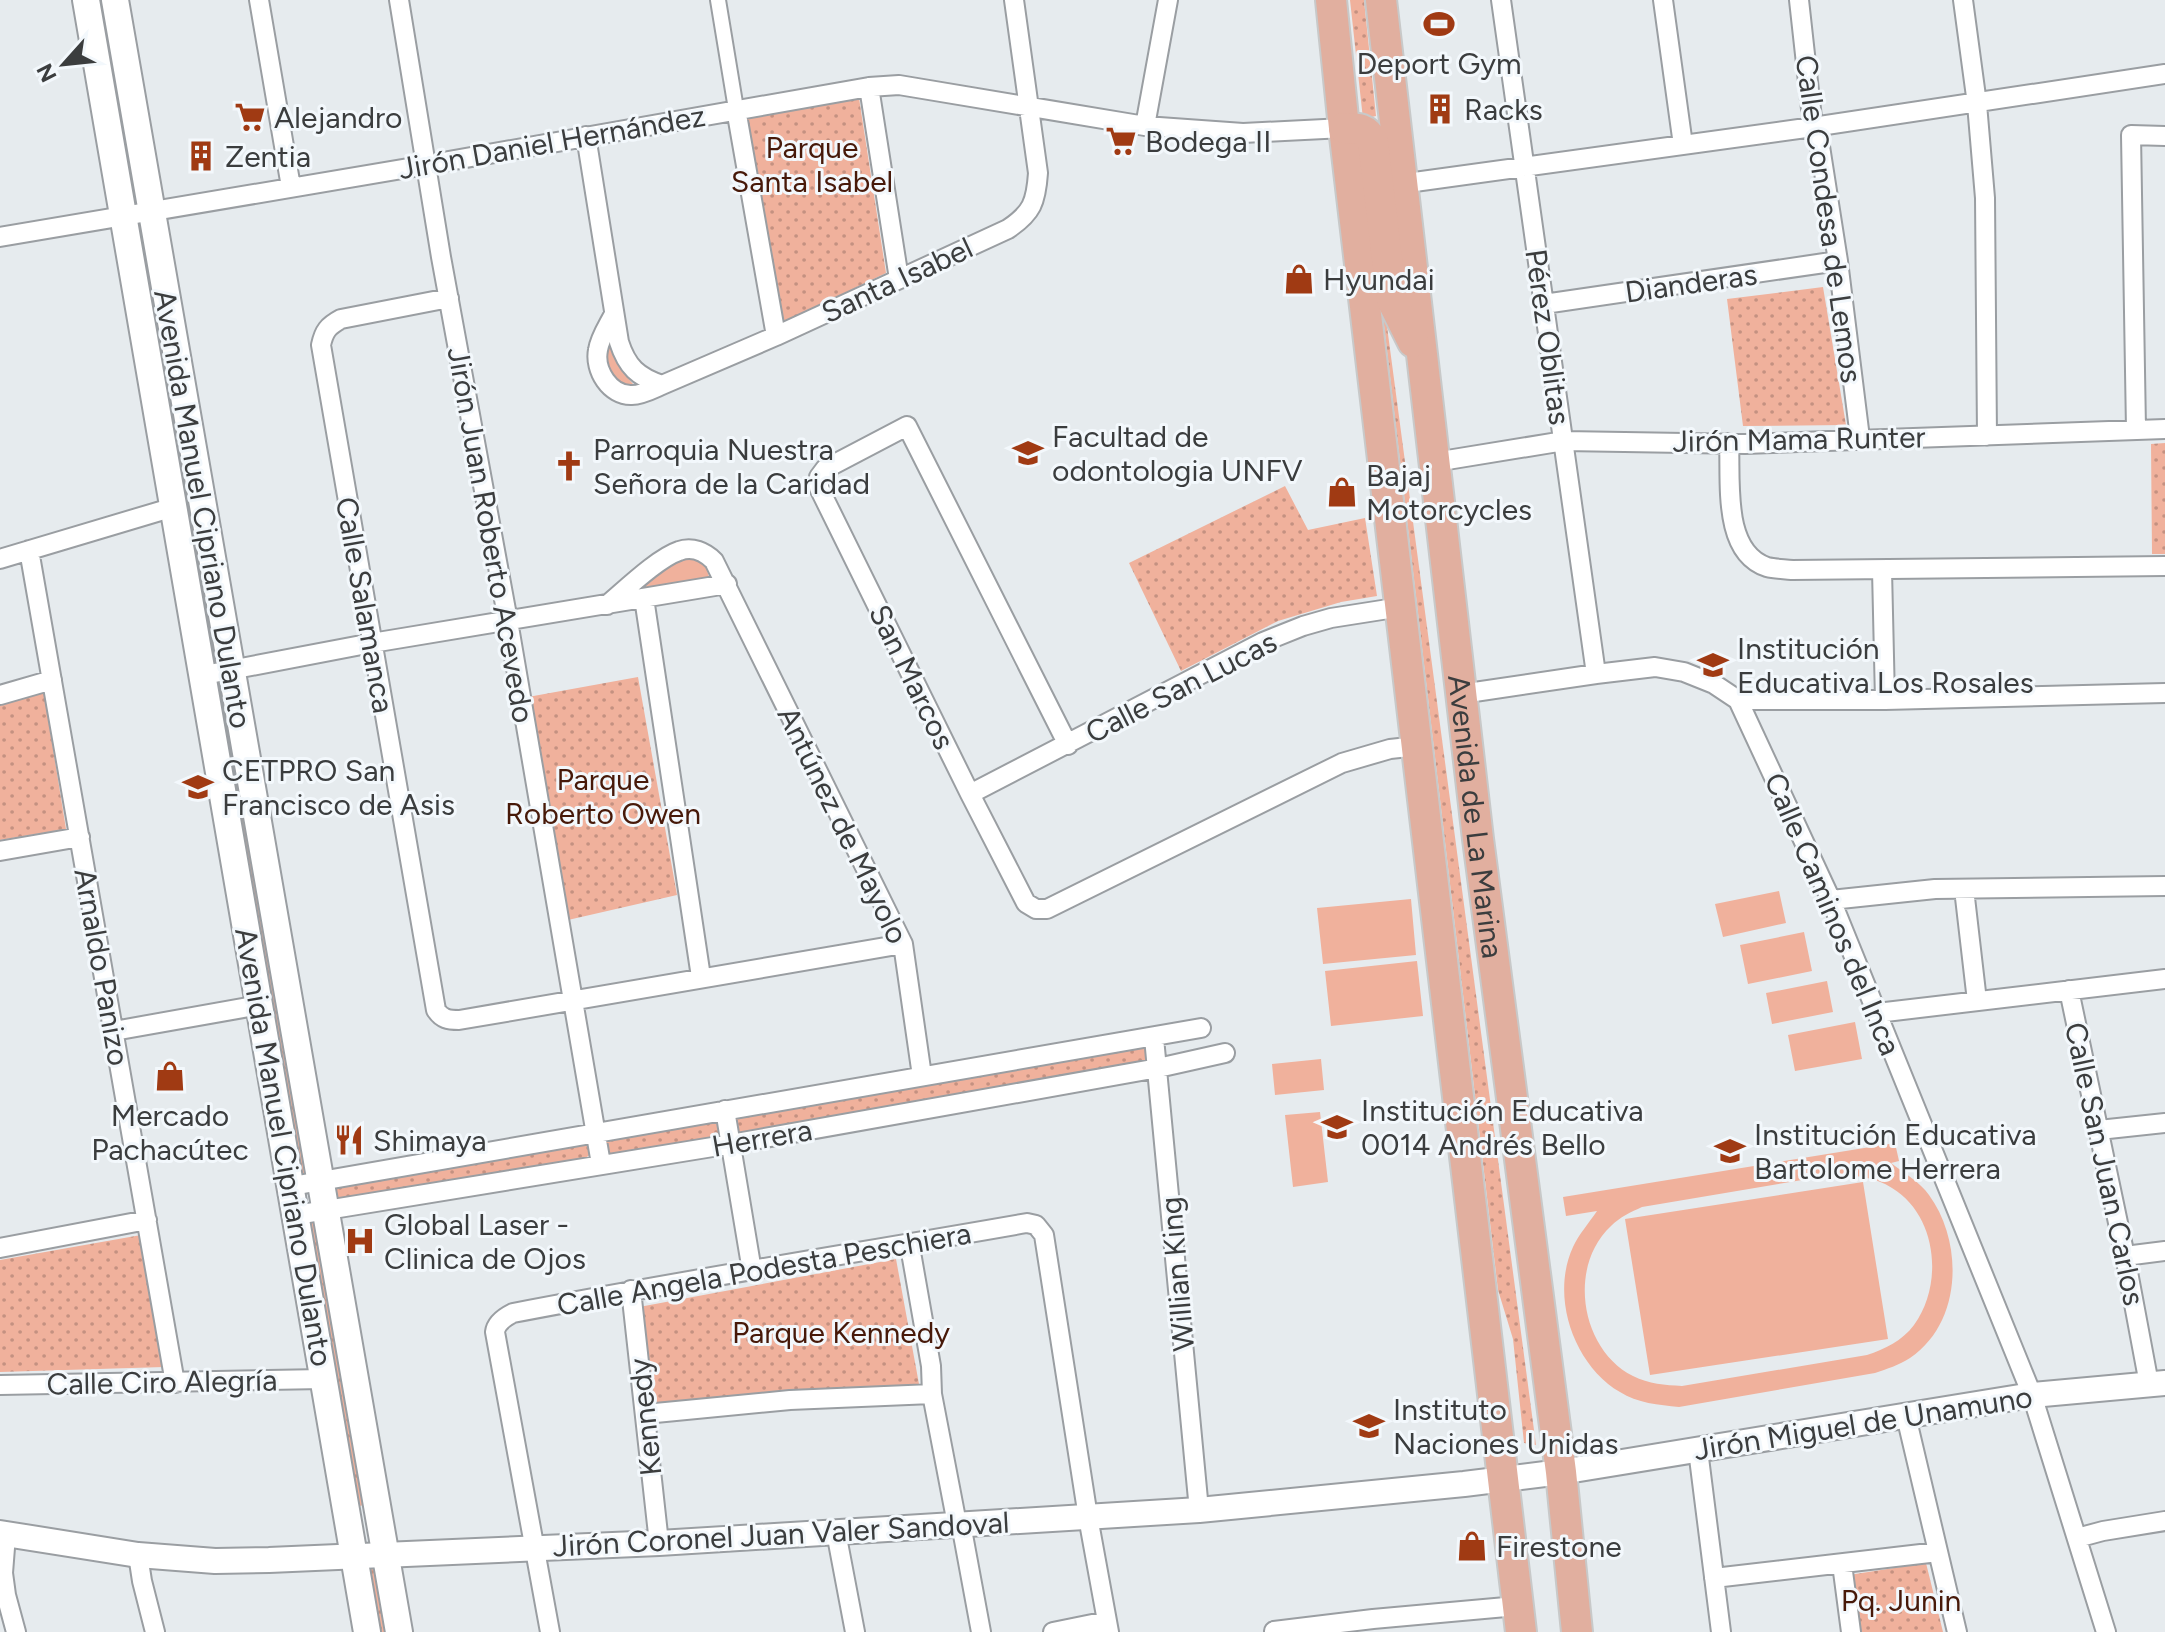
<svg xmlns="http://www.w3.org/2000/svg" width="2165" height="1632" viewBox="0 0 2165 1632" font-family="Figtree,sans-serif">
<defs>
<pattern id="grass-dots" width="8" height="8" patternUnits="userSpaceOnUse" patternTransform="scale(2)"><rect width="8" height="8" fill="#f0b19c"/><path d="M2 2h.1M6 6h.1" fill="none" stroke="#c49181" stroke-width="1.8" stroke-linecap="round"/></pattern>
</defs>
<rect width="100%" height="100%" fill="#e6ebee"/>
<!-- grass -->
<path fill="url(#grass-dots)" d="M 94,0 L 108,0 L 140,204 L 133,206 Z
M 1350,0 L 1364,0 L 1376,116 L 1363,119 Z
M 859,98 L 886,273 L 782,323 L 746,117 Z
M 1366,147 L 1388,334 L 1536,1445 L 1524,1443 L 1513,1339 L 1498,1290 L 1363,148 Z
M 143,221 L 218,663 L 213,663 L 134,222 Z
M 1823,287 L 1846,425 L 1743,426 L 1727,299 Z
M 2165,443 L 2165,554 L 2152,554 L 2151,444 Z
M 1285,486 L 1308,530 L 1365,518 L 1377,596 L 1341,602 L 1278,621 L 1181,671 L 1129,563 Z
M 638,677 L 677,895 L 568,920 L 528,697 Z
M 217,680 L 224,680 L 306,1174 L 301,1174 L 212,685 Z
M 44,693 L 66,829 L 0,840 L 0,705 Z
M 1141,1047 L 1147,1051 L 1148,1062 L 741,1136 L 734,1134 L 733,1120 L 737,1115 Z
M 715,1118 L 721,1122 L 721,1135 L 716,1139 L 614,1157 L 607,1154 L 604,1142 L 609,1138 Z
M 584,1142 L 590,1145 L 591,1154 L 584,1159 L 338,1203 L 333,1200 L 335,1182 Z
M 318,1218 L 368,1504 L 355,1507 L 305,1224 L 310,1220 Z
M 141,1235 L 164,1367 L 0,1372 L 0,1260 Z
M 896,1259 L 919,1384 L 912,1391 L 650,1404 L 639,1307 Z
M 1926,1563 L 1943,1632 L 1857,1632 L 1849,1575 Z
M 368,1565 L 375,1566 L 390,1632 L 376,1632 Z"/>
<!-- garden -->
<path fill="#f0b19c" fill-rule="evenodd" d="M 610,347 L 615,352 L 621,370 L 633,384 L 633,390 L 624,392 L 605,372 L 606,350 Z
M 695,557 L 706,567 L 711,583 L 633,596 L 637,587 L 675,558 Z
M 1779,891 L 1786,923 L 1723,937 L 1715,904 Z
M 1411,899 L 1416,955 L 1323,964 L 1317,908 Z
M 1804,932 L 1812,971 L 1748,984 L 1740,945 Z
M 1417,961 L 1423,1016 L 1331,1026 L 1325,971 Z
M 1827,981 L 1833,1012 L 1772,1024 L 1766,993 Z
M 1855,1022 L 1862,1059 L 1795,1071 L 1788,1035 Z
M 1321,1059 L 1324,1090 L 1275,1095 L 1272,1064 Z
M 1320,1112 L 1328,1182 L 1293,1187 L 1285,1115 Z
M 1895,1143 L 1899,1161 L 1891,1163 C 1904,1173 1920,1182 1929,1195 C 1964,1243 1962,1323 1910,1358 C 1899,1365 1887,1369 1875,1373 L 1679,1407 C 1659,1405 1637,1403 1620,1392 C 1574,1365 1550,1297 1573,1247 C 1579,1234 1589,1223 1597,1211 L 1566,1216 L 1563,1197 ZM 1838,1174 C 1857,1176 1875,1177 1892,1188 C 1937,1215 1944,1284 1914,1325 C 1902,1341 1885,1349 1867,1355 L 1682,1386 C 1665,1385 1649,1384 1633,1376 C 1581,1350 1567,1267 1611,1226 C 1620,1217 1631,1212 1642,1207 Z
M 1863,1182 L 1888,1339 L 1650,1375 L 1625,1219 Z"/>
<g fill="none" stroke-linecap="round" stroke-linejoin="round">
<!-- pedestrian casing -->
<g stroke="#9a9ea2" stroke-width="18">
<path id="pedestrian" d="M 718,0 L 736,109"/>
</g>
<!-- minor casing -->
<g stroke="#9a9ea2" stroke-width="22">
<path id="minor" d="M 259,0 L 291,187
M 399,0 L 441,257 L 508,621 L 601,1164
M 1501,0 L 1596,674
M 1663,0 L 1683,145
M 1799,0 L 1813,127 L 1819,140 L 1838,261 L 1860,438
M 1963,0 L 1977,104 L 1985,198 L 1987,436
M 869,87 L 899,279
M 736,109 L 776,336
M 1145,126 L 1168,0
M 586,136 L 619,342 C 627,367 638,377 662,385 L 776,336 L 1008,229 C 1032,213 1036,202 1038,173 L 1014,0
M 1400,184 L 1813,127 L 2165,74
M 0,237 L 426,165 L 869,87 L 899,85 L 1145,126 L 1243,133 L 1344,128
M 449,298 L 341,319 C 328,326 324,331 321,345 L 436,1010 C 442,1019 448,1020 459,1020 L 903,944
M 1544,304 L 1838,261
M 614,314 C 608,326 600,337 598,350 C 594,370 610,396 632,395 C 642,395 653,389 662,385
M 2136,429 L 2131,135 L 2165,136
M 1729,443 C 1731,481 1722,552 1767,567 C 1775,569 1784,569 1792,570 L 2165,566
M 1435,462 L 1564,441 L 1745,444 L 2165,429
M 29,550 L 175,1383
M 0,559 L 174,507
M 1882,570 L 1885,700
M 644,598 L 701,977
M 607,605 C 625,590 658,558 679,551 C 692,546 705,552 714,561 L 903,944 L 922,1076
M 204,675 L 372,643 L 727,584
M 1461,694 L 1596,674 L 1655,667 L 1684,672 L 1714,684 L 1738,700 L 1831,900 L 2032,1395 L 2106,1632
M 0,695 L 52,680
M 1738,700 L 1885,700 L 2165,693
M 1068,745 L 907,426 L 825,469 L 819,477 L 819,488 L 970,794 L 1026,903 L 1036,909 L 1047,909 L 1342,763 L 1390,749 L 1418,746
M 970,794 L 1263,642 L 1303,626 L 1331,618 L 1401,607
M 0,851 L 80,837
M 1964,889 L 1977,1001
M 1831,900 L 1935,889 L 2165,886
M 2069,990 L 2125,1256 L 2149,1384
M 1877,1013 L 2165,979
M 114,1031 L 260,1005
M 1154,1038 L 1199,1510
M 725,1110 L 752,1271
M 2099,1130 L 2165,1123
M 292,1186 L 1201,1028
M 296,1215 L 731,1144 L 1158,1068 L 1225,1053
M 908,1244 L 912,1258 L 931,1366 L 932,1394 L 957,1524
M 0,1248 L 147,1220
M 2125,1256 L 2165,1251
M 631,1290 L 659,1543
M 0,1385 L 323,1379
M 645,1414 L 790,1400 L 932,1394
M 1906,1416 L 1957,1632
M 1698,1450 L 1721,1632
M 961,1524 L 981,1632
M 836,1532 L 855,1632
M 6,1535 L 3,1573 L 6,1595 L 16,1632
M 2077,1538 L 2103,1531 L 2165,1521
M 138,1555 L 142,1581 L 155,1632
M 1842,1564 L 1851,1632
M 1714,1578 L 1938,1552
M 1274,1631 L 1373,1619 L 1517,1606
M 550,1632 L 495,1332 C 496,1323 505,1317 513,1313 C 684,1280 856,1253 1027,1223 L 1036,1225 L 1044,1235 L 1088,1517 L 1109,1632
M 1053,1632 L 1107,1621"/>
</g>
<!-- tertiary casing -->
<g stroke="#9a9ea2" stroke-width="28">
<path id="tertiary" d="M 0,1533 L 138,1555 L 215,1561 L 269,1560 L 659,1543 L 1199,1510 L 1464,1484 L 1561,1472 L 2032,1395 L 2165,1383"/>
</g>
<!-- secondary casing -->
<g stroke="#9a9ea2" stroke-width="30">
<path id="secondary" d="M 86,0 L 367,1632
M 115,0 L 399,1632"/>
</g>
<!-- primary casing -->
<g stroke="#c8c9c9" stroke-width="34">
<g id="primary">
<path d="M 1331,0 L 1344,128 L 1521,1632"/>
<path id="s1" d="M 1381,0 L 1478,839 L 1561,1472 L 1577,1632"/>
<path d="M 1344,128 C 1358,128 1367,128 1373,142 L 1392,300 L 1413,342"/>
</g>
</g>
<!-- pedestrian -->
<use href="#pedestrian" stroke="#fff" stroke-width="14"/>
<!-- minor -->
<use href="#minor" stroke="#fff" stroke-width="18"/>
<!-- tertiary -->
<use href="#tertiary" stroke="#fff" stroke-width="24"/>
<!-- secondary -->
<use href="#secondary" stroke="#fff" stroke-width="26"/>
<!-- primary -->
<use href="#primary" stroke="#e1af9f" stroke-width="30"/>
</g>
<!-- icons -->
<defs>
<g id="stadium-bare" transform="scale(2.4)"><path d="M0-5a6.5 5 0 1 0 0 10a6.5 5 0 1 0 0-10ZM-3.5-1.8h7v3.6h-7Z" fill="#a03a13" stroke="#f3f8fc" stroke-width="2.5" paint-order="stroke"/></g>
<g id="building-bare" transform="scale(2.4)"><path d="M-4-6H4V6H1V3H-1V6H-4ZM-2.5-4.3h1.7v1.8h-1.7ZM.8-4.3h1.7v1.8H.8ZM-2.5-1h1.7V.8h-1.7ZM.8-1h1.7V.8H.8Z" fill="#a03a13" stroke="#f3f8fc" stroke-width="2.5" paint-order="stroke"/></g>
<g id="supermarket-bare" transform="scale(2.4)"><path d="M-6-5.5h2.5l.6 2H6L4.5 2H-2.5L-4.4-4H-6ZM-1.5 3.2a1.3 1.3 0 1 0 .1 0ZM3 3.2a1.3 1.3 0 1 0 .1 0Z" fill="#a03a13" stroke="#f3f8fc" stroke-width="2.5" paint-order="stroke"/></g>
<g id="shop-bare" transform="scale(2.4)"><path d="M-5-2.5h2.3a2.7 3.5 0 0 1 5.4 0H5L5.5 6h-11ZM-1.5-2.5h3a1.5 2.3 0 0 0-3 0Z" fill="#a03a13" stroke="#f3f8fc" stroke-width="2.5" paint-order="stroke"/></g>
<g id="university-bare" transform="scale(2.4)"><path d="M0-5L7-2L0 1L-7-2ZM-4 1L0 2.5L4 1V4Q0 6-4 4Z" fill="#a03a13" stroke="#f3f8fc" stroke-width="2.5" paint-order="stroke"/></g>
<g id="church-bare" transform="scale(2.4)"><path d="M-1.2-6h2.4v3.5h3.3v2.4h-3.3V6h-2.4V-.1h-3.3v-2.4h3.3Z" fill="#a03a13" stroke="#f3f8fc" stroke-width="2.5" paint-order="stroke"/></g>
<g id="school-bare" transform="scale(2.4)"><path d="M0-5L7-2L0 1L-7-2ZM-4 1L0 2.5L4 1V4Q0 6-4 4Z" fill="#a03a13" stroke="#f3f8fc" stroke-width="2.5" paint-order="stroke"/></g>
<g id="restaurant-bare" transform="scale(2.4)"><path d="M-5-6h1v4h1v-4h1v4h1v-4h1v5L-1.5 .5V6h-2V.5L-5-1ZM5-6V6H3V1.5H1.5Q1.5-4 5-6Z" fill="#a03a13" stroke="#f3f8fc" stroke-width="2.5" paint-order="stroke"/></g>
<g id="hospital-bare" transform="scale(2.4)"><path d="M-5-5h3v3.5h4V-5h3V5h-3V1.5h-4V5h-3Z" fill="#a03a13" stroke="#f3f8fc" stroke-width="2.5" paint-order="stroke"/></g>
</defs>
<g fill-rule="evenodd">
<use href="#stadium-bare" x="1439" y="24"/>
<use href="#building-bare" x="1440" y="109"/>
<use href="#supermarket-bare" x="250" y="117"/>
<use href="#supermarket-bare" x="1121" y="141"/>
<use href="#building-bare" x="201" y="156"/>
<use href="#shop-bare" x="1299" y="279"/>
<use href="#university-bare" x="1028" y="453"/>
<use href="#church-bare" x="569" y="466"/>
<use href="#shop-bare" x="1342" y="492"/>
<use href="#school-bare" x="1713" y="665"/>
<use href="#university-bare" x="198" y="787"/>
<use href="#shop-bare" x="170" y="1076"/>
<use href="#school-bare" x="1337" y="1127"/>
<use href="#restaurant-bare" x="349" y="1140"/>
<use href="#school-bare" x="1730" y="1151"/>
<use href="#hospital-bare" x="360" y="1241"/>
<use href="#university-bare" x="1369" y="1426"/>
<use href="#shop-bare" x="1472" y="1546"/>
</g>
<g text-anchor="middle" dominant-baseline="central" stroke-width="6" stroke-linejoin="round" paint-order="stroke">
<!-- poi labels -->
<g font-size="30" fill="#3b3d3e" stroke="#f3f8fc" text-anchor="start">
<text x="1439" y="63" text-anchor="middle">Deport Gym</text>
<text x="1464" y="109">Racks</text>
<text x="274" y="117">Alejandro</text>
<text x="1145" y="141">Bodega II</text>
<text x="225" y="156">Zentia</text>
<text x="1323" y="279">Hyundai</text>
<text x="1052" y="436">Facultad de<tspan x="1052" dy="34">odontologia UNFV</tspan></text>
<text x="593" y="449">Parroquia Nuestra<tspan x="593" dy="34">Señora de la Caridad</tspan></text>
<text x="1366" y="475">Bajaj<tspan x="1366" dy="34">Motorcycles</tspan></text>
<text x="1737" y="648">Institución<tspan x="1737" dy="34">Educativa Los Rosales</tspan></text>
<text x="222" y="770">CETPRO San<tspan x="222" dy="34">Francisco de Asis</tspan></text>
<text x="1361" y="1110">Institución Educativa<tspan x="1361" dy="34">0014 Andrés Bello</tspan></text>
<text x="170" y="1115" text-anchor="middle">Mercado<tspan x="170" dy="34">Pachacútec</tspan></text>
<text x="1754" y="1134">Institución Educativa<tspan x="1754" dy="34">Bartolome Herrera</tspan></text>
<text x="373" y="1140">Shimaya</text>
<text x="384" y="1224">Global Laser -<tspan x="384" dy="34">Clinica de Ojos</tspan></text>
<text x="1393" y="1409">Instituto<tspan x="1393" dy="34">Naciones Unidas</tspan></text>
<text x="1496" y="1546">Firestone</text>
</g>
<!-- street labels -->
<g font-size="30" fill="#3b3d3e" stroke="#f3f8fc">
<text transform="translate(552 142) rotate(-10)">Jirón Daniel Hernández</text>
<text transform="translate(1829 219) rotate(82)">Calle Condesa de Lemos</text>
<text transform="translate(897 280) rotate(-25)">Santa Isabel</text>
<text transform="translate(1691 283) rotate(-8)">Dianderas</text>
<text transform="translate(1548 337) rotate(82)">Pérez Oblitas</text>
<text transform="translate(1799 439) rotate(-1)">Jirón Mama Runter</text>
<text transform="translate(203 509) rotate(80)">Avenida Manuel Cipriano Dulanto</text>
<text transform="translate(491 535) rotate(80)">Jirón Juan Roberto Acevedo</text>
<text transform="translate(365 605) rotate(80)">Calle Salamanca</text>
<text transform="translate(912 677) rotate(64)">San Marcos</text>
<text transform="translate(1181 687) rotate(-27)">Calle San Lucas</text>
<text stroke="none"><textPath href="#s1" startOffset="822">Avenida de La Marina</textPath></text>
<text transform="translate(843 825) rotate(64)">Antúnez de Mayolo</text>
<text transform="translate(1833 914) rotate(67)">Calle Caminos del Inca</text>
<text transform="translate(102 967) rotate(80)">Arnaldo Panizo</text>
<text transform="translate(762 1138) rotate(-10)">Herrera</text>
<text transform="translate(284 1147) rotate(80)">Avenida Manuel Cipriano Dulanto</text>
<text transform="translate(2105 1164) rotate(78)">Calle San Juan Carlos</text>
<text transform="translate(764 1269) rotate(-10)">Calle Angela Podesta Peschiera</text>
<text transform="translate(1177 1274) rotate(-95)">Willian King</text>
<text transform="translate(162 1382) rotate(-1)">Calle Ciro Alegría</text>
<text transform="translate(645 1417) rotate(-96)">Kennedy</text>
<text transform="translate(1863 1423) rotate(-9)">Jirón Miguel de Unamuno</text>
<text transform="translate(781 1534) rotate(-3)">Jirón Coronel Juan Valer Sandoval</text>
</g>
<!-- park labels -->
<g font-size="30" fill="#471909" stroke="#f3f8fc">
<text x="812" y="147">Parque<tspan x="812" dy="34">Santa Isabel</tspan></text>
<text x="603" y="779">Parque<tspan x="603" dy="34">Roberto Owen</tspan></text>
<text x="841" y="1332">Parque Kennedy</text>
<text x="1901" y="1600">Pq. Junin</text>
</g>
</g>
<!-- north arrow -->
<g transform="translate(64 64) rotate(243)" stroke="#f3f8fc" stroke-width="6" paint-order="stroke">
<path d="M0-6L14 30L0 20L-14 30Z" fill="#3b3d3e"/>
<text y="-12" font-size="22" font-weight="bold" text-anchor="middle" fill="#3b3d3e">N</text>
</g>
</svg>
